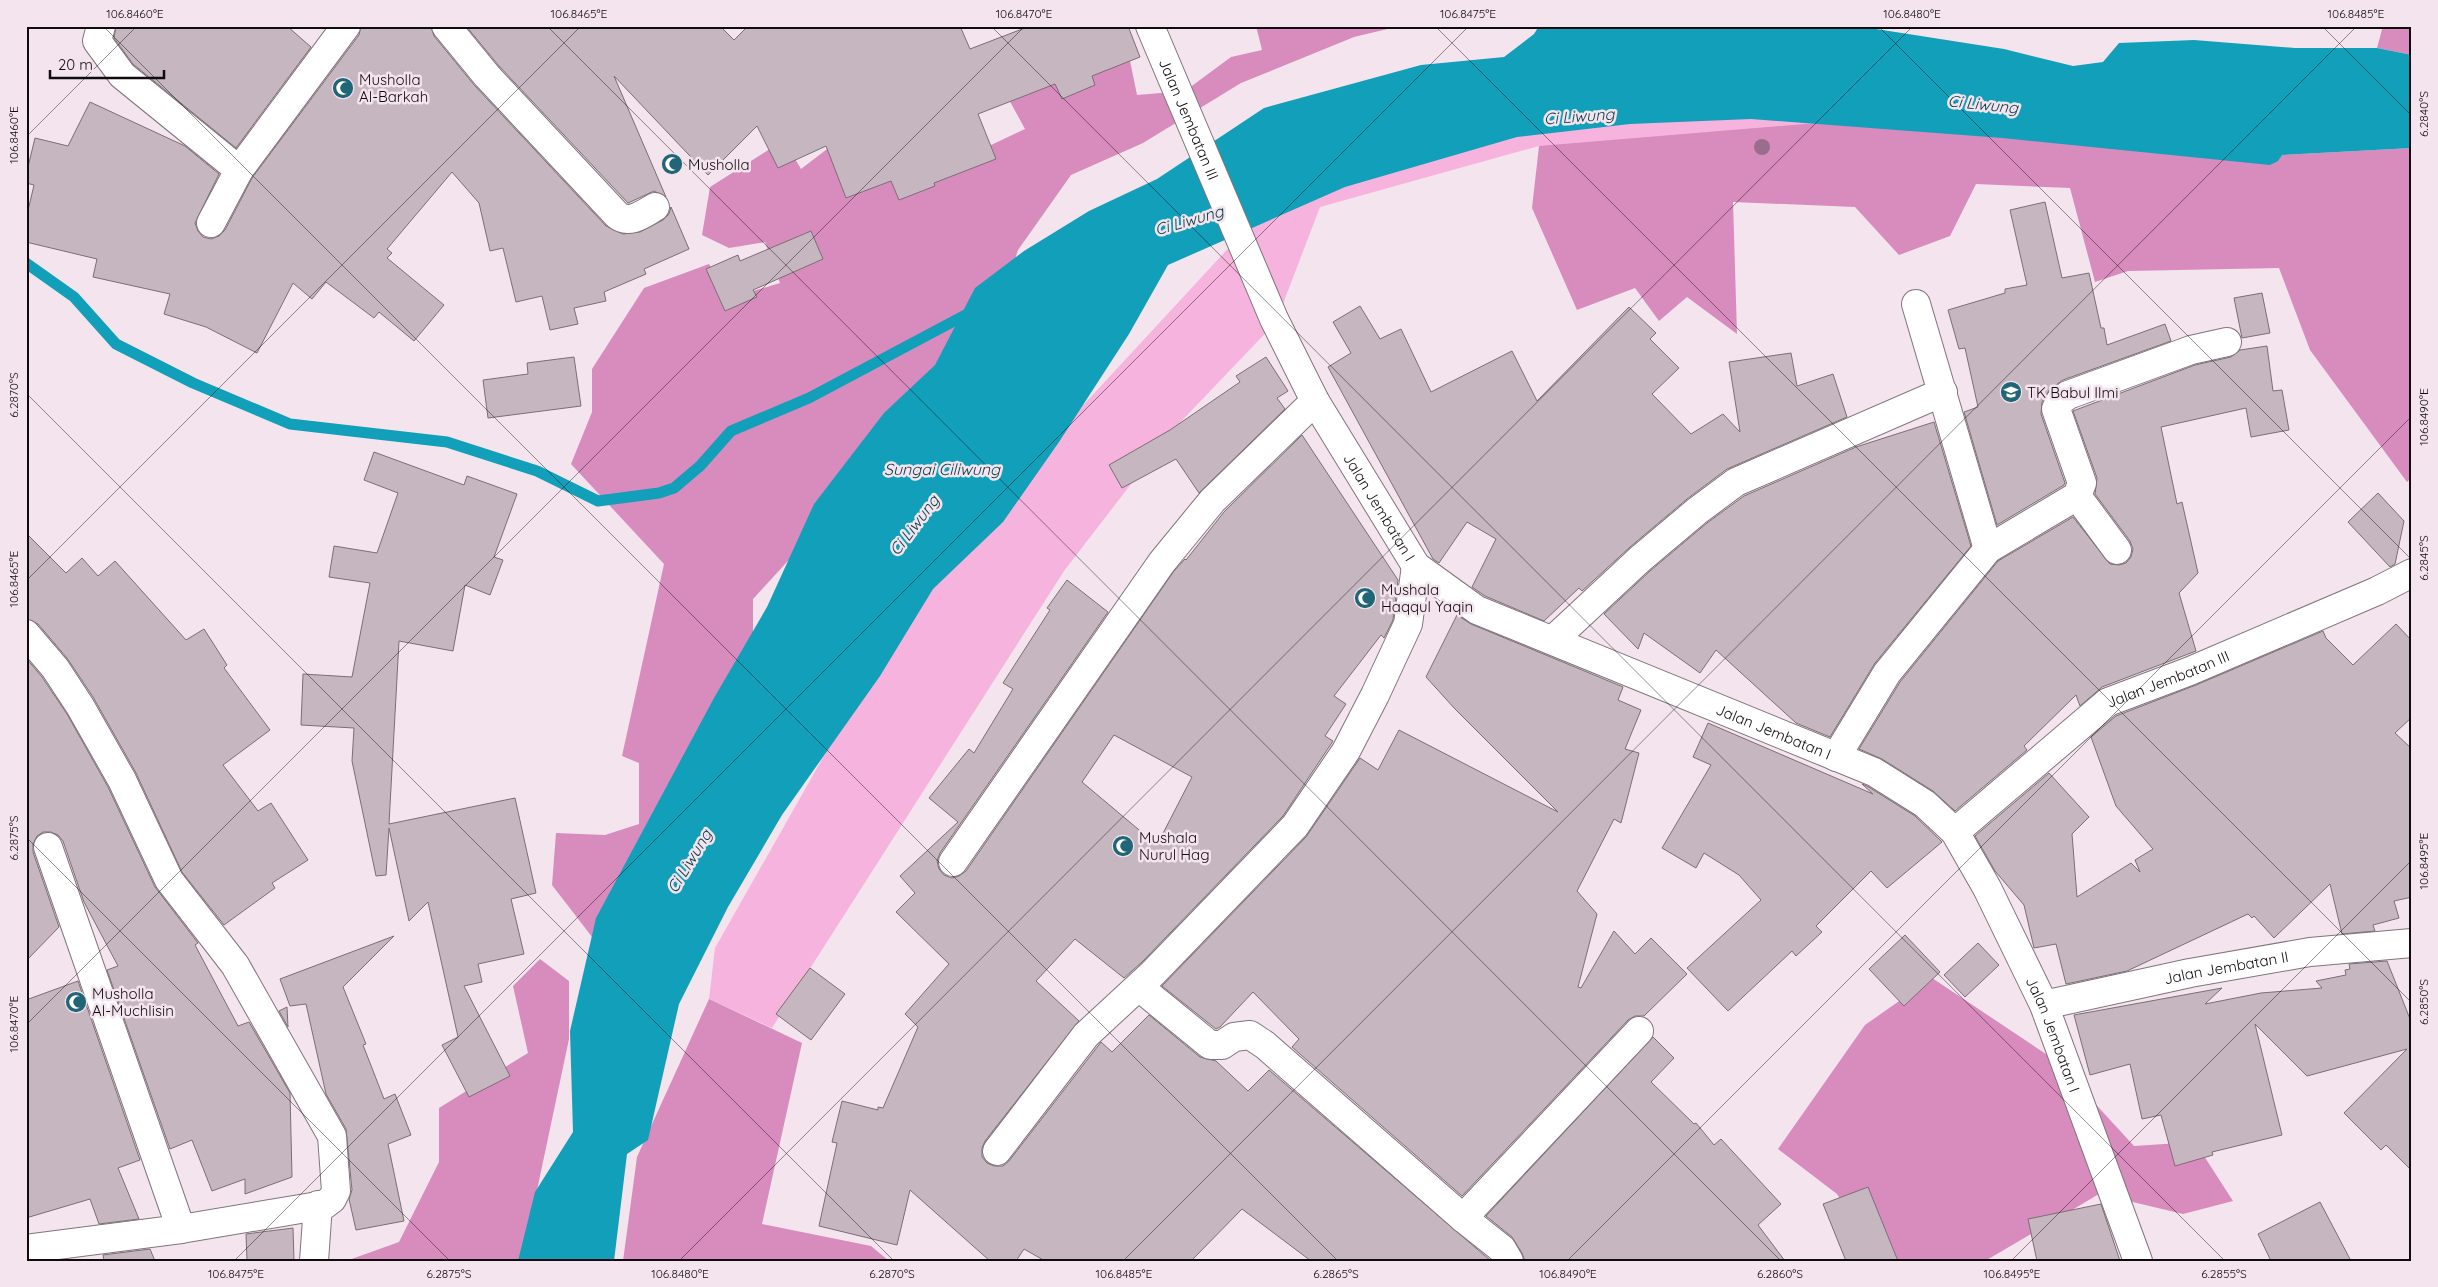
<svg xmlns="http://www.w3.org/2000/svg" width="2438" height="1287" viewBox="0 0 2438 1287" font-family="Quicksand,sans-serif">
<rect width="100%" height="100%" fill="#f4e4ed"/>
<!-- green -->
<path fill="#f6b3dd" d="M 1569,95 L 2221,140 L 1539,146 L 1320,207 L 1276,322 L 1171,432 L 1064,571 L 772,1028 L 709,999 L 715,948 L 905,613 L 1039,453 L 1248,227 L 1276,177 Z"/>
<!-- forest -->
<path fill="#d88bbd" d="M 1256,26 L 1400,26 L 1354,37 L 1241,83 L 1143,143 L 1071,175 L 1018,250 L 984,356 L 880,460 L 753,599 L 753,682 L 609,959 L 552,885 L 556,833 L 605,835 L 639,824 L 639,763 L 622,756 L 664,564 L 571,464 L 592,412 L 592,369 L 644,288 L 709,264 L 730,298 L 780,283 L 765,242 L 729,248 L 702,235 L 710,187 L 784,140 L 801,169 L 835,143 L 970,155 L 1025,129 L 1007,96 L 1129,56 L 1137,95 L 1185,91 L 1231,57 L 1262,50 Z
M 2383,26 L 2412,26 L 2412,55 L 2377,48 Z
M 1890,117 L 2282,155 L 2412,148 L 2412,477 L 2407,482 L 2310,350 L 2279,268 L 2128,271 L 2095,282 L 2070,188 L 1976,184 L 1950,236 L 1899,255 L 1855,207 L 1733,202 L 1737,334 L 1687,297 L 1659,321 L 1635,288 L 1577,310 L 1532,208 L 1539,146 Z
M 540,959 L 569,981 L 569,1039 L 522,1261 L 346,1261 L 399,1242 L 439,1162 L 439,1108 L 528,1053 L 513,986 Z
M 1932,978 L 2055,1060 L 2134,1146 L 2195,1142 L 2233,1201 L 2183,1214 L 2099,1194 L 1985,1261 L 1880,1261 L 1837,1194 L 1778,1149 L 1865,1025 Z
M 709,999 L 802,1043 L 762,1224 L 871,1246 L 889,1261 L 623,1261 L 637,1157 Z"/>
<!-- water -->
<path fill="#129fba" d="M 1539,26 L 1857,26 L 2004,49 L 2073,66 L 2103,62 L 2119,43 L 2194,40 L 2295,48 L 2377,48 L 2412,55 L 2412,148 L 2282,155 L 2278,161 L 2270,165 L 2002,138 L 1751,119 L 1630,124 L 1517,137 L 1345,187 L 1168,265 L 1129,334 L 1059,442 L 1003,522 L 933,589 L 880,676 L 782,815 L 728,907 L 679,1004 L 648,1140 L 627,1154 L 614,1261 L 518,1261 L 535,1192 L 573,1132 L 570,1031 L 596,918 L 714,698 L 767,607 L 814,504 L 884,413 L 935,365 L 975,288 L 1024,251 L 1089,211 L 1157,179 L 1264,108 L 1421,65 L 1504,57 L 1534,34 Z"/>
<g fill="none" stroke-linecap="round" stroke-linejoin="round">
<!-- stream -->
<path stroke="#129fba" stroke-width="11" d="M 26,263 L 74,297 L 116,344 L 193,383 L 290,424 L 447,442 L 537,471 L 598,501 L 659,493 L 674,488 L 700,466 L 731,431 L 809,398 L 971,312"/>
</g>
<!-- building -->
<path fill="#c5b6bf" stroke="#7c6e76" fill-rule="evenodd" d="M 116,26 L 287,26 L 311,47 L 236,148 L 133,64 L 114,38 Z
M 361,26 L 431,26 L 434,36 L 475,86 L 606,226 L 623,234 L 640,232 L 663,220 L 669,214 L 671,207 L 689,249 L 644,269 L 646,274 L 604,292 L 606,301 L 574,308 L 578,324 L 550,330 L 542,296 L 516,302 L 503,248 L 490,251 L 479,203 L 452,172 L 387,249 L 392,253 L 387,258 L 444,305 L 414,341 L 379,312 L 374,318 L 326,282 L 312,299 L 293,283 L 257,353 L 206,327 L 164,314 L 170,294 L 93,277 L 97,259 L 26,242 L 26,219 L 34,185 L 26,183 L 26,175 L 35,138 L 68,146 L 90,102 L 185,146 L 219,174 L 195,223 L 198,231 L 203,237 L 211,239 L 219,236 L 225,230 L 252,178 L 359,35 Z
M 466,26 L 720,26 L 734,40 L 748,26 L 960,26 L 970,49 L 1030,26 L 1128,26 L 1140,57 L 1092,76 L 1095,85 L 1062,99 L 1055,84 L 978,114 L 996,159 L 934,183 L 935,186 L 899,200 L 891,181 L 846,198 L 826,146 L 778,168 L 757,126 L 708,175 L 614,76 L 666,197 L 654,191 L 628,203 L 499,66 Z
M 2045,202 L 2062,278 L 2089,273 L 2101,328 L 2104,328 L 2107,345 L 2165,324 L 2171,341 L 2063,380 L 2050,389 L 2042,402 L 2041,414 L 2065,483 L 2064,485 L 1997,525 L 1964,412 L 1978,407 L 1965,348 L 1959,349 L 1948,310 L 2005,293 L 2005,289 L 2027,285 L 2010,210 Z
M 811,231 L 823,259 L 753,290 L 757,297 L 725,311 L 706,269 L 738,255 L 740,261 Z
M 2262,293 L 2270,333 L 2242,338 L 2234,298 Z
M 1360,306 L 1380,339 L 1401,329 L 1431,392 L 1512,351 L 1537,401 L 1629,307 L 1656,333 L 1650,339 L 1679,368 L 1652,394 L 1691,434 L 1723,414 L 1740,432 L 1729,362 L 1791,353 L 1797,386 L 1833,374 L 1847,417 L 1727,469 L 1687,499 L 1630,547 L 1582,591 L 1579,588 L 1544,621 L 1485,596 L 1472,587 L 1496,539 L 1467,522 L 1439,563 L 1433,559 L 1328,367 L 1351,353 L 1333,322 Z
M 2267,346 L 2273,391 L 2282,390 L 2289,430 L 2251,437 L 2246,408 L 2161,427 L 2177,504 L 2182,502 L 2198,573 L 2179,593 L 2196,651 L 2102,687 L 2080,706 L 2076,695 L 2024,746 L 2027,750 L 1955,811 L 1933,791 L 1882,759 L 1859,749 L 1900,682 L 1998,561 L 2073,517 L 2110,564 L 2119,565 L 2126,563 L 2131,557 L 2133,549 L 2130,541 L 2095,494 L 2097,478 L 2073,411 L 2195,365 L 2231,357 L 2240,350 Z
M 574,357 L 581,406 L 488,418 L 483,380 L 528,374 L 527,363 Z
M 1266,357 L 1288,391 L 1277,398 L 1285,409 L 1199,493 L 1176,459 L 1122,488 L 1109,465 L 1170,430 L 1240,382 L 1236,376 Z
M 1934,422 L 1971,546 L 1875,663 L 1830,737 L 1796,723 L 1716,650 L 1700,673 L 1644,633 L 1638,649 L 1604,614 L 1650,571 L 1707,523 L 1744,496 L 1856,447 Z
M 1302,435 L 1398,580 L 1393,620 L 1384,638 L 1381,635 L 1334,696 L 1346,704 L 1325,736 L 1333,741 L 1283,816 L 1142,962 L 1124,978 L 1075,939 L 1036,981 L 1079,1021 L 985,1141 L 982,1148 L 982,1157 L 987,1163 L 994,1166 L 1003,1166 L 1009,1161 L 1098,1046 L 1101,1042 L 1112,1052 L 1149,1015 L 1200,1057 L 1216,1061 L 1248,1091 L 1269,1070 L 1491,1261 L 1311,1261 L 1242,1209 L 1191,1261 L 1045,1261 L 1024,1249 L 1016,1261 L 990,1261 L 910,1190 L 897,1245 L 819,1226 L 837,1143 L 832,1142 L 842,1101 L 878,1110 L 878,1107 L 883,1108 L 918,1027 L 905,1014 L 949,964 L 896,912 L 915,893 L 900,876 L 958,822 L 929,798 L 969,749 L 974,753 L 1013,689 L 1003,683 L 1050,610 L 1047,608 L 1067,580 L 1108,612 L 940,853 L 937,861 L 939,869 L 944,875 L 952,878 L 959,876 L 966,871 L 1174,571 L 1185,559 L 1186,560 L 1224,512 ZM 1114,735 L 1192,777 L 1157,845 L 1082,782 Z
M 374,452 L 464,485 L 467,476 L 517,494 L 494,557 L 503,560 L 490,595 L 465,585 L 453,651 L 399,641 L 389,824 L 515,798 L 536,893 L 511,899 L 524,954 L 478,964 L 482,982 L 464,986 L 510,1076 L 469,1097 L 442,1045 L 458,1037 L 428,902 L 409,921 L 389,828 L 386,875 L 376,876 L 352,761 L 354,728 L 301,725 L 303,674 L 352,677 L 370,583 L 329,577 L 334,546 L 377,553 L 398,493 L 364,480 Z
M 2378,493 L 2404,521 L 2395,564 L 2390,567 L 2348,522 Z
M 26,533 L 66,573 L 82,558 L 98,576 L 115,561 L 186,640 L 204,629 L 227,665 L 224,668 L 270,730 L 223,765 L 258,811 L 271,803 L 308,860 L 272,883 L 275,888 L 224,925 L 182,872 L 136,773 L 93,697 L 67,658 L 38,624 L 26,619 Z
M 1457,615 L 1471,624 L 1623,687 L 1618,700 L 1641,710 L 1625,749 L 1639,753 L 1621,823 L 1614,819 L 1577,891 L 1597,914 L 1578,987 L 1581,988 L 1614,931 L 1635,954 L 1651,938 L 1687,974 L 1644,1016 L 1635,1016 L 1628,1020 L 1462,1196 L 1292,1047 L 1299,1039 L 1253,992 L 1220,1027 L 1216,1029 L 1162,986 L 1306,837 L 1360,758 L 1378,770 L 1399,730 L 1558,812 L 1455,709 L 1426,677 Z
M 2396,624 L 2412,641 L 2412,717 L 2395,733 L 2412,749 L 2412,897 L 2394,901 L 2399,918 L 2373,925 L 2375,931 L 2342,934 L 2330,884 L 2274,938 L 2254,916 L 2252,918 L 2248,914 L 2127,971 L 2066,984 L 2056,944 L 2034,948 L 2024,905 L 1995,871 L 1975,836 L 2049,773 L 2089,817 L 2072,834 L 2077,897 L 2131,863 L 2140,872 L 2135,860 L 2153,849 L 2116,806 L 2091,737 L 2116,716 L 2196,685 L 2323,631 L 2326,638 L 2353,665 Z
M 26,658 L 42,677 L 67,714 L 108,787 L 155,887 L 198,943 L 195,945 L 238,1026 L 249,1022 L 290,1093 L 292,1177 L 245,1194 L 245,1179 L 212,1191 L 192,1140 L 170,1149 L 107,970 L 118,966 L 84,902 L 63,841 L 58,835 L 51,832 L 43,832 L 37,836 L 33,844 L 33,852 L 59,927 L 26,961 Z
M 1708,723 L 1873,794 L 1862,784 L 1867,786 L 1915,816 L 1942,842 L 1887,888 L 1871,871 L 1816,926 L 1822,932 L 1796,956 L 1792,951 L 1728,1011 L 1687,968 L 1761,900 L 1739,875 L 1704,853 L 1696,868 L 1662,848 L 1711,765 L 1693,757 Z
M 1905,935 L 1940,972 L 1904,1006 L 1869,969 Z
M 394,936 L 343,987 L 366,1044 L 363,1045 L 384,1099 L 395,1094 L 411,1135 L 388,1144 L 404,1221 L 356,1230 L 349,1199 L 352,1190 L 346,1129 L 326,1094 L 306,1004 L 290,1006 L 280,979 Z
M 1978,943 L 1999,965 L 1965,997 L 1944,975 Z
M 2387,961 L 2412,1024 L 2412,1171 L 2386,1145 L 2381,1150 L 2344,1113 L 2407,1049 L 2307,1076 L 2255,1024 L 2282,1135 L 2212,1152 L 2213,1155 L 2175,1166 L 2161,1115 L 2142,1119 L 2130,1064 L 2090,1075 L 2074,1015 L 2222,988 L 2205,1004 L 2261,993 L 2322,988 L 2316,981 L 2346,975 L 2345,970 L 2350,969 L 2349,964 Z
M 810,968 L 845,994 L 811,1040 L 776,1014 Z
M 78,981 L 140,1160 L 118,1168 L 139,1219 L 99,1224 L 90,1199 L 26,1218 L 26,1000 Z
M 287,1007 L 288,1027 L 279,1011 Z
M 1653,1037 L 1674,1058 L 1651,1082 L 1694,1124 L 1696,1123 L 1714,1145 L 1721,1139 L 1781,1204 L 1758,1225 L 1785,1261 L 1525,1261 L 1522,1253 L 1512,1237 L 1486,1216 Z
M 1868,1187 L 1898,1261 L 1846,1261 L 1823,1204 Z
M 2320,1202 L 2351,1261 L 2271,1261 L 2258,1234 Z
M 2101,1204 L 2120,1261 L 2037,1261 L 2028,1219 Z
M 293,1228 L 294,1261 L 247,1261 L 246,1234 Z
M 150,1249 L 155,1261 L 104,1261 L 103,1255 Z"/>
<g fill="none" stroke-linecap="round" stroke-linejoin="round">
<!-- street casing -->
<g stroke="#81747c" stroke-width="30">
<g id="street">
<path d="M 101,26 L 97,41 L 122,75 L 239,170 L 211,223"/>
<path d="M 446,26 L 487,76 L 617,215 C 629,225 643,214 655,207"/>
<path id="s1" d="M 1150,26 L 1274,319 L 1315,401 L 1416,566 L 1477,610 L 1874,772 L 1925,804 L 1955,832 L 1987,888 L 2044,1005 L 2138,1261"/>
<path d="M 239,170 L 346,26"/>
<path d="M 1916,304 L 1988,549"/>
<path d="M 2077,496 L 2117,550"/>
<path d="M 26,634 L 55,668 L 80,706 L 122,780 L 169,880 L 235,965 L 332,1136 L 336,1191 L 332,1199 L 324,1205 L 181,1229 L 26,1249"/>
<path d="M 1553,640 L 1640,559 L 1697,511 L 1736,482 L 1943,392"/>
<path d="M 1836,757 L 1887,673 L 1988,549 L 2077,496 L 2082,483 L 2056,409 L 2060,401 L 2068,395 L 2191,350 L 2227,342"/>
<path id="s2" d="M 1955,832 L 2108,702 L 2190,671 L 2377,591 L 2412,573"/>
<path d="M 48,847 L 181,1229"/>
<path d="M 953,862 L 1162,562 L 1212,501 L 1315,401"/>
<path d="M 1139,987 L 1210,1045 L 1222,1045 L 1234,1037 L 1250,1035 L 1265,1045 L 1463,1218 L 1502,1249 L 1509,1261"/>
<path id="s3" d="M 2044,1005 L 2190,973 L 2310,952 L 2412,943"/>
<path d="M 997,1151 L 1086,1035 L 1153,973 L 1295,826 L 1346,751 L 1375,695 L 1408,624 L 1416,566"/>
<path d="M 1463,1218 L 1639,1031"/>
<path d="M 314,1261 L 318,1205"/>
</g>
</g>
<!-- street -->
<use href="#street" stroke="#fff" stroke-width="28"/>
</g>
<!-- trees -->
<circle fill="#9a6d8d" cx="1762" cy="147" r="8"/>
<!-- ticks -->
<path fill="none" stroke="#100b0f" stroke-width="1" stroke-opacity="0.45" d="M 103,26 L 1338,1261M 547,26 L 1781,1261M 991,26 L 2225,1261M 1435,26 L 2412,1003M 1878,26 L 2412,560M 2322,26 L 2412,116M 26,137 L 137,26M 26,393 L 894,1261M 26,581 L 581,26M 26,837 L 450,1261M 26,1025 L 1025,26M 234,1261 L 1469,26M 679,1261 L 1913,26M 1123,1261 L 2357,26M 1567,1261 L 2412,416M 2011,1261 L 2412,860"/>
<!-- icons -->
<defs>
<g id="mosque-disc" transform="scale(1.125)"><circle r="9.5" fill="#206676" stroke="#f4e4ed"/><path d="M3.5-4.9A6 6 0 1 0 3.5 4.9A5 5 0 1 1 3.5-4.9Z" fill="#fff"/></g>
<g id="school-disc" transform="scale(1.125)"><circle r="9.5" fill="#206676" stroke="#f4e4ed"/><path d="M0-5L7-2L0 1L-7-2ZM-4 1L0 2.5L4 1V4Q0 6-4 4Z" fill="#fff"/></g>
</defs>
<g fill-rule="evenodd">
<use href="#mosque-disc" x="343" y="88"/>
<use href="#mosque-disc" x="672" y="164"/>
<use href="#school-disc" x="2011" y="392"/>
<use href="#mosque-disc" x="1365" y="598"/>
<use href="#mosque-disc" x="1123" y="846"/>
<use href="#mosque-disc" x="76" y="1002"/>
</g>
<g text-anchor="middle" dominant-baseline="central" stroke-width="5" stroke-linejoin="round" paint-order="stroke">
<!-- poi labels -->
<g font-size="15" fill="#100b0f" stroke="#f4e4ed" text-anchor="start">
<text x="359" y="79">Musholla<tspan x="359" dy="17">Al-Barkah</tspan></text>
<text x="688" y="164">Musholla</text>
<text x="2027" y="392">TK Babul Ilmi</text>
<text x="1381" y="589">Mushala<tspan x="1381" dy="17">Haqqul Yaqin</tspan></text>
<text x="1139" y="837">Mushala<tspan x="1139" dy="17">Nurul Hag</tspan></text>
<text x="92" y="993">Musholla<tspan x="92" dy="17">Al-Muchlisin</tspan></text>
</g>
<!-- street labels -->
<g font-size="15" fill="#100b0f" stroke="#f4e4ed">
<text stroke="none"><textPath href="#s1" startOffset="101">Jalan Jembatan III</textPath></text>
<text stroke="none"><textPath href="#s1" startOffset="534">Jalan Jembatan I</textPath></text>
<text stroke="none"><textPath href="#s2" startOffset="265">Jalan Jembatan III</textPath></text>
<text stroke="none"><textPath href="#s1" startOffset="999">Jalan Jembatan I</textPath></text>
<text stroke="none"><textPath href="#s3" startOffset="186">Jalan Jembatan II</textPath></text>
<text stroke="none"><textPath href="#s1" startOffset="1434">Jalan Jembatan I</textPath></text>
</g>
<!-- water labels -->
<g font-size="16" font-style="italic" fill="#0a414d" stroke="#f4e4ed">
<text transform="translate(1983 104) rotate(6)">Ci Liwung</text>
<text transform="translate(1579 116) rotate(-4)">Ci Liwung</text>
<text transform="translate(1189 220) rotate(-16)">Ci Liwung</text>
<text x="942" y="469">Sungai Ciliwung</text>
<text transform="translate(914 525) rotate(-53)">Ci Liwung</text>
<text transform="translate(689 861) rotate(-59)">Ci Liwung</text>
</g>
</g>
<!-- border -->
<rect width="2438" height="1287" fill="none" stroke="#f4e4ed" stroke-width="55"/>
<!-- scale -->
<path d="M50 70v8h114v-8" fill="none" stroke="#100b0f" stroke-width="2.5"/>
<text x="58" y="70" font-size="15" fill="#100b0f" stroke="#f4e4ed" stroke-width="4" paint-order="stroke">20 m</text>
<rect x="28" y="28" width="2382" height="1232" fill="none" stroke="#100b0f" stroke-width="2"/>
<g font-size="12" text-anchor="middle" fill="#100b0f">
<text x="135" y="18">106.8460°E</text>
<text x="579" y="18">106.8465°E</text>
<text x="1024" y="18">106.8470°E</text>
<text x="1468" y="18">106.8475°E</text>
<text x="1912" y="18">106.8480°E</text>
<text x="2356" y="18">106.8485°E</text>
<text transform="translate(2424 114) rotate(-90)" y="4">6.2840°S</text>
<text transform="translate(14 135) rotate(-90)" y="4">106.8460°E</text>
<text transform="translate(14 395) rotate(-90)" y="4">6.2870°S</text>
<text transform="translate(2424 417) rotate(-90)" y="4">106.8490°E</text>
<text transform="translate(2424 558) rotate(-90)" y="4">6.2845°S</text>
<text transform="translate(14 579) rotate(-90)" y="4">106.8465°E</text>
<text transform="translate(14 838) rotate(-90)" y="4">6.2875°S</text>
<text transform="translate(2424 861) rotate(-90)" y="4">106.8495°E</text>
<text transform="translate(2424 1002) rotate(-90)" y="4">6.2850°S</text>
<text transform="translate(14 1024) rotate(-90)" y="4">106.8470°E</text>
<text x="236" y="1278">106.8475°E</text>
<text x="449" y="1278">6.2875°S</text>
<text x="680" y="1278">106.8480°E</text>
<text x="892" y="1278">6.2870°S</text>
<text x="1124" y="1278">106.8485°E</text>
<text x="1336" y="1278">6.2865°S</text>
<text x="1568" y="1278">106.8490°E</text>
<text x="1780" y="1278">6.2860°S</text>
<text x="2012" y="1278">106.8495°E</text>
<text x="2224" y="1278">6.2855°S</text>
</g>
</svg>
